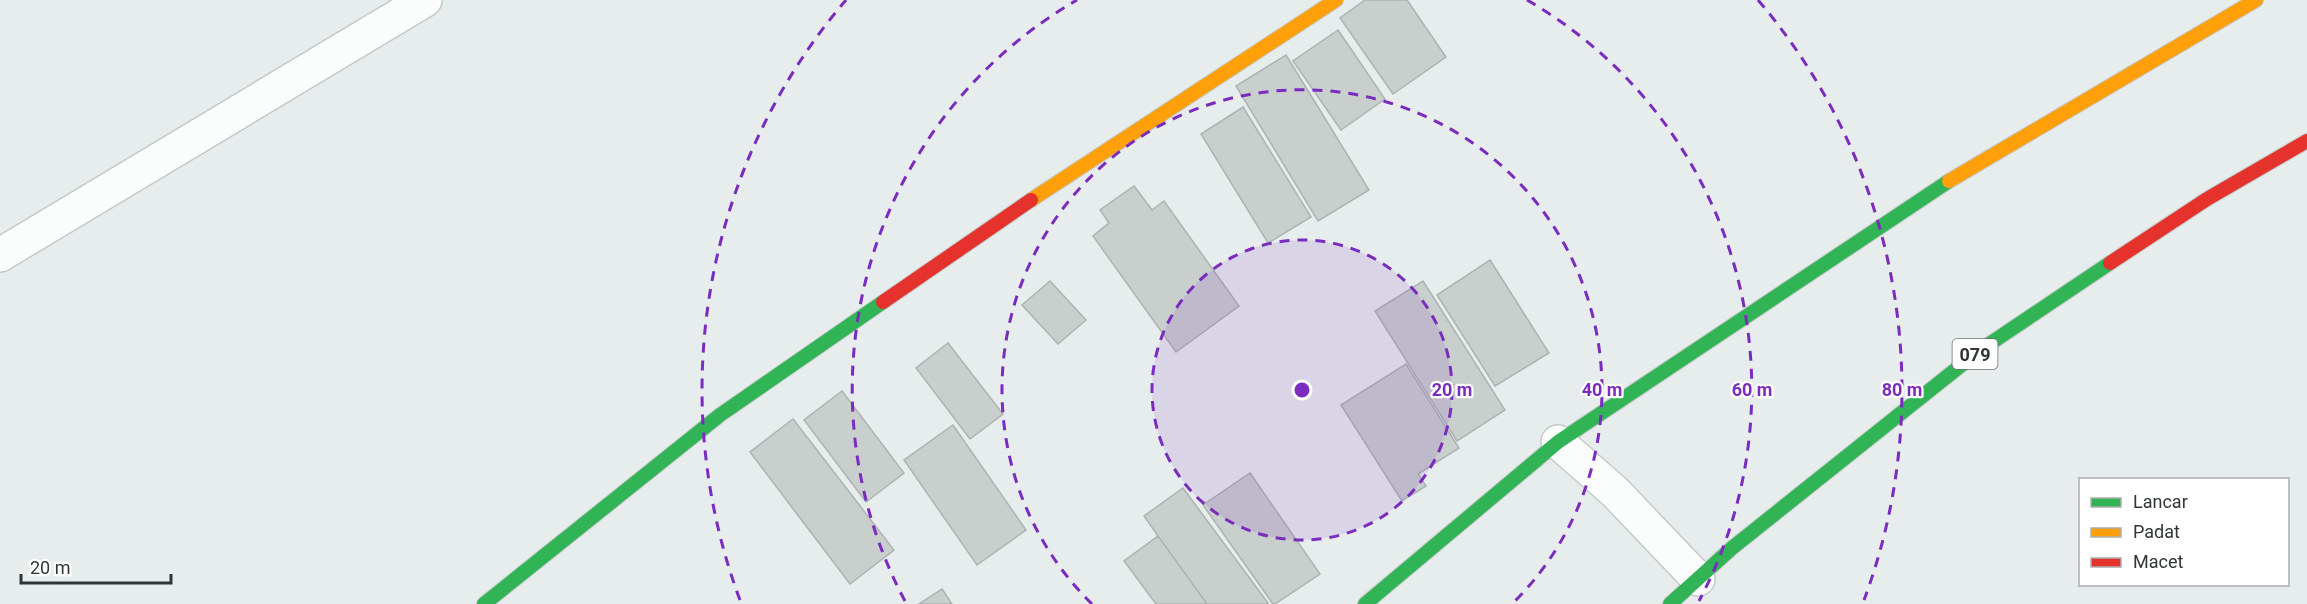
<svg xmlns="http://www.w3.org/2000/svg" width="2307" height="604" viewBox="0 0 2307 604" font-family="Roboto,sans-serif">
<rect width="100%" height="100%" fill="#e6edec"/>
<!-- building -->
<path fill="#c9cfcd" stroke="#adb3b2" stroke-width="1.5" d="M 1365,0 L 1407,0 L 1446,57 L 1393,94 L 1340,18 Z
M 1338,30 L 1385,99 L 1341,130 L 1293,61 Z
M 1286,55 L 1369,190 L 1318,221 L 1236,86 Z
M 1243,107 L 1311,217 L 1268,243 L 1201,134 Z
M 1134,186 L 1152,210 L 1164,201 L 1239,306 L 1176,352 L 1093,236 L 1109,223 L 1100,210 Z
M 1490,260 L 1549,353 L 1495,386 L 1437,295 Z
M 1050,281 L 1086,320 L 1058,344 L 1022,305 Z
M 1423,281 L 1505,410 L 1457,441 L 1375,311 Z
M 948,343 L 1003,414 L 970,439 L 916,368 Z
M 1406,364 L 1459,448 L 1418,474 L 1426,486 L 1402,501 L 1341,405 Z
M 842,391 L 904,473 L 866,502 L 804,420 Z
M 793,419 L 894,550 L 850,584 L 750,452 Z
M 953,425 L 1026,530 L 977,565 L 904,460 Z
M 1250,473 L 1320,574 L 1275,604 L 1273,604 L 1203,505 Z
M 1183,488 L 1268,603 L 1267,604 L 1207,604 L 1158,536 L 1144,516 Z
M 1158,536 L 1207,604 L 1156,604 L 1124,561 Z
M 942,589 L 952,604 L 919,604 Z"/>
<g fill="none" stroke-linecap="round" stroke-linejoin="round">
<!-- street casing -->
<g stroke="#c4cac9" stroke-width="36">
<path id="street" d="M 0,255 L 425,0
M 1558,442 L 1615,492 L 1698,579"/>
</g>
<!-- fast casing -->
<g stroke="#c4cac9" stroke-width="16">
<path id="fast" d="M 484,604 L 720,415 L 883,302
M 1365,604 L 1558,442 L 1949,181
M 1670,604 L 1732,548 L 1979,351 L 2110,263"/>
</g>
<!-- slow casing -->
<g stroke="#c4cac9" stroke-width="16">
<path id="slow" d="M 1949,181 L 2256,0
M 1031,200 L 1336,0"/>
</g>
<!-- jam casing -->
<g stroke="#c4cac9" stroke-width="16">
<path id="jam" d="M 2110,263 L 2207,199 L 2307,141
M 883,302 L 1031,200"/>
</g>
<!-- street -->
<use href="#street" stroke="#fbfcfc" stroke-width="33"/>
<!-- fast -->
<use href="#fast" stroke="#30b455" stroke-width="14"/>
<!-- slow -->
<use href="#slow" stroke="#ff9f0a" stroke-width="14"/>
<!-- jam -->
<use href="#jam" stroke="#e5322d" stroke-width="14"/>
</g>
<!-- distance rings -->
<circle cx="1302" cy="390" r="150" fill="#7b2cbf" fill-opacity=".12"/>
<g fill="none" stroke="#7b2cbf" stroke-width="3" stroke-dasharray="10 8">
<circle cx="1302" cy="390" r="150"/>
<path d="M1092 604A300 300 0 1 1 1512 604"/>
<path d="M905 601A450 450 0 0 1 1077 0M1527 0A450 450 0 0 1 1699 601"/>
<path d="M740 600A600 600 0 0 1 846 0M1758 0A600 600 0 0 1 1864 600"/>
</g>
<g text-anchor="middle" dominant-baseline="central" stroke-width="4.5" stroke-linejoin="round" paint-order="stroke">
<!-- shield labels -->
<rect fill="#fff" stroke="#6e7271" stroke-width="1.5" x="1952.5" y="339" width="45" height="30" rx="4.5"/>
<g font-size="18" font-weight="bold" fill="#303634">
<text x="1975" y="354">079</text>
</g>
</g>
<circle cx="1302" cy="390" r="9" fill="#7b2cbf" stroke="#fff" stroke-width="3"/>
<g font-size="18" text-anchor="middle" font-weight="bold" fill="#7b2cbf" stroke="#fff" stroke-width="4.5" stroke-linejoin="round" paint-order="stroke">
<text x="1452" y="396">20 m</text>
<text x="1602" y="396">40 m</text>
<text x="1752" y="396">60 m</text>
<text x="1902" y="396">80 m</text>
</g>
<!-- legend -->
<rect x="2079" y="478" width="210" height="108" fill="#ffffff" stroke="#acafae" stroke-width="1.5"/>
<rect x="2091" y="498" width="30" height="9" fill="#30b455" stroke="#acafae" stroke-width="1.5"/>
<text x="2133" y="508" font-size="18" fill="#303634">Lancar</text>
<rect x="2091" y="528" width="30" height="9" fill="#ff9f0a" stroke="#acafae" stroke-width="1.5"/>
<text x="2133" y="538" font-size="18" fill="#303634">Padat</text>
<rect x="2091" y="558" width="30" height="9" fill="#e5322d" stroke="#acafae" stroke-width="1.5"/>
<text x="2133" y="568" font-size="18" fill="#303634">Macet</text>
<!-- scale -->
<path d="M21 574v9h150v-9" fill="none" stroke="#303634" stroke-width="3"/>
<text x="30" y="574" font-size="18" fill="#303634" stroke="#ffffff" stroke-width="4.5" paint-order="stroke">20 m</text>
</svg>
